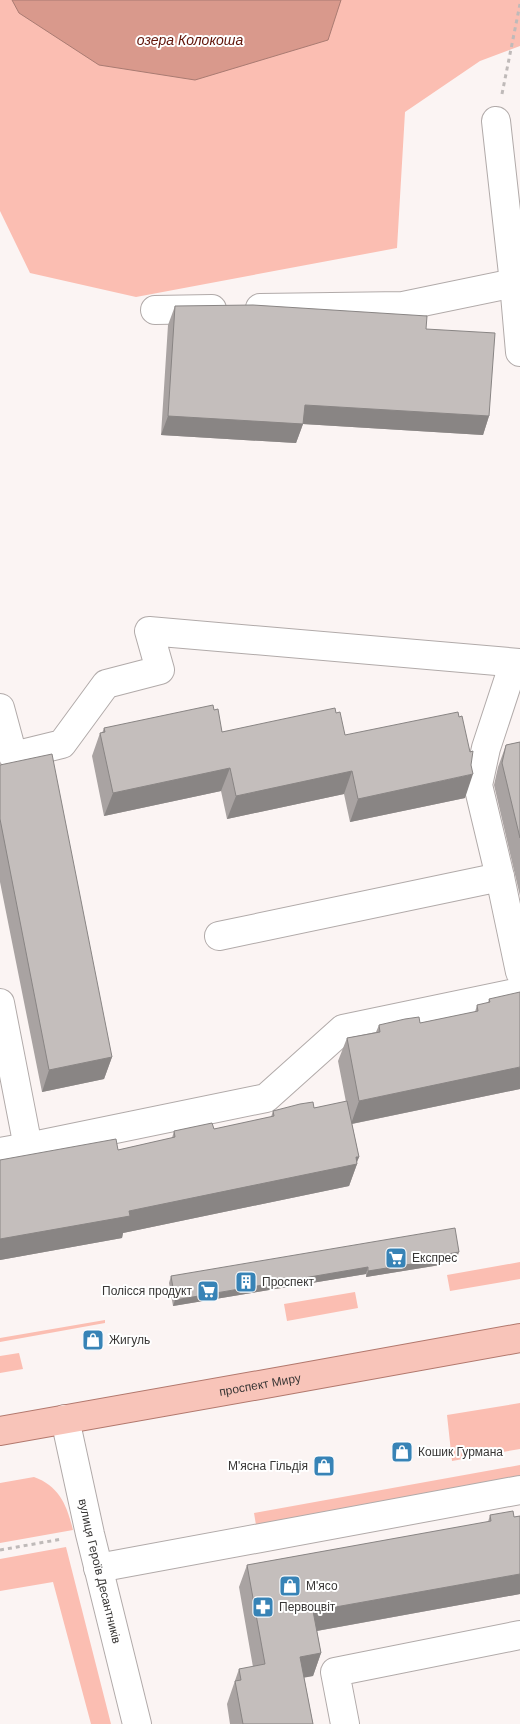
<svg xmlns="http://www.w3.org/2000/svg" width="520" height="1724" viewBox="0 0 520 1724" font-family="Arial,sans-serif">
<rect width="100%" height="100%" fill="#fbf4f3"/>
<!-- green -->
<path fill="#fbbeb2" d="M 0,0 L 520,0 L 520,46 L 480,61 L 405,112 L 397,248 L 136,297 L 30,273 L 0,211 Z
M 520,1262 L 520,1279 L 450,1291 L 447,1275 Z
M 355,1292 L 358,1308 L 287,1321 L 284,1304 Z
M 105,1320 L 105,1323 L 0,1342 L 0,1338 Z
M 19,1353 L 23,1369 L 0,1373 L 0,1356 Z
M 520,1403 L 520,1449 L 452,1461 L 447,1415 Z
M 520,1465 L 520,1482 L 257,1531 L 254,1513 Z
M 34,1477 C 59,1486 67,1505 73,1530 L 0,1543 L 0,1483 Z
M 66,1547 L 111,1724 L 91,1724 L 53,1582 L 0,1591 L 0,1559 Z"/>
<!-- water -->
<path fill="#d9998c" stroke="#a97b72" d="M 12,0 L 341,0 L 328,40 L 195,80 L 99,65 L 19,13 Z"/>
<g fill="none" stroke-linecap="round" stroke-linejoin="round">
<!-- minor casing -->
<g stroke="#b1aaa9" stroke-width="30">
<g id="minor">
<path d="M 496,121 L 514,283 L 520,352"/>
<path d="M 260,308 L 403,306 L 514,283 L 520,280"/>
<path d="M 155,310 L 212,309"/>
<path d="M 0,708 L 13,756 L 62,744 L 106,684 L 160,670 L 149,631 L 520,663"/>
<path d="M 500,877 L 478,785 L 486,748 L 514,663"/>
<path d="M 219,936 L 500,877 L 520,972"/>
<path d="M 0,1003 L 28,1147 L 266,1098 L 343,1029 L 520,992"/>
<path d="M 0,1152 L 28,1147"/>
<path id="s1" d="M 65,1419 L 90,1534 L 137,1724"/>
<path d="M 98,1568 L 520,1490"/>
<path d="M 345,1724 L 335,1672 L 520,1635"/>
</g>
</g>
<!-- major casing -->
<g stroke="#b2786d" stroke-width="30">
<g id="major">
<path id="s2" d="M 0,1431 C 173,1400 347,1370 520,1338"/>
</g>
</g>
<!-- path -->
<path stroke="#bfbab9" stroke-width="3" stroke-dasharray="4 4" stroke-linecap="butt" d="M 502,94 L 520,4
M 0,1550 L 62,1539"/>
<!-- minor -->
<use href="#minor" stroke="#fff" stroke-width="28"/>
<!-- major -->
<use href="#major" stroke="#f8c4b9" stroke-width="28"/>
</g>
<!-- wall -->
<path fill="#a9a3a2" d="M 175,306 L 426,329 L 489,416 L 483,435 L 303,424 L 296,443 L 161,435 L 168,325 Z
M 214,710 L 222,732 L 336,713 L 345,735 L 465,798 L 350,822 L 344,794 L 227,819 L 221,791 L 104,816 L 92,756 L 100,733 L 102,733 L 104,728 Z
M 520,742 L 520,896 L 494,785 L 498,767 L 506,745 Z
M 0,765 L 112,1057 L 104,1079 L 42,1092 L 0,882 Z
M 489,999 L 520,1089 L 352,1124 L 359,1157 L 357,1162 L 357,1164 L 349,1186 L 123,1233 L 122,1238 L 0,1260 L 0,1160 L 118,1150 L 172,1138 L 174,1131 L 214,1129 L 271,1117 L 273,1111 L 314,1108 L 346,1102 L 338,1061 L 347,1038 L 376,1032 L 379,1025 L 420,1023 L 475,1012 L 477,1005 L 488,1003 Z
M 457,1258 L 442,1261 L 440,1265 L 366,1277 L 366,1274 L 173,1306 L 169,1283 L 171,1276 Z
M 490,1515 L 514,1517 L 520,1516 L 520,1594 L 317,1631 L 321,1653 L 313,1676 L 304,1677 L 313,1724 L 230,1724 L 227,1704 L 239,1669 L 253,1667 L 239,1587 L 247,1565 L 488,1522 Z"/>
<!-- shaded-wall -->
<path fill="#898584" d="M 305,405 L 489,416 L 483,435 L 303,424 L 296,443 L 161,435 L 168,416 Z
M 230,768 L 221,791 L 104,816 L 113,793 Z
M 352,771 L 344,794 L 227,819 L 236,796 Z
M 473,774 L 465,798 L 350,822 L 358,799 Z
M 112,1057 L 104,1079 L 42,1092 L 49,1070 Z
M 520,1067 L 520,1089 L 351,1124 L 359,1101 Z
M 356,1157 L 359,1157 L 356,1164 L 357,1164 L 349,1186 L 123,1233 L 122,1238 L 0,1260 L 0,1239 L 129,1211 Z
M 459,1252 L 457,1258 L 442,1261 L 440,1265 L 366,1277 L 368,1271 Z
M 368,1267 L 366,1274 L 173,1306 L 175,1300 Z
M 520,1574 L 520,1594 L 305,1633 L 313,1611 Z
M 321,1653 L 313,1676 L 292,1680 L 300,1657 Z"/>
<!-- building -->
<path fill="#c4bebc" stroke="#898584" d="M 253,305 L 427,316 L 426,329 L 495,333 L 489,416 L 305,405 L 303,424 L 168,416 L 175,306 Z
M 213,705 L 214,710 L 218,709 L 222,732 L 335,708 L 336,713 L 340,712 L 345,735 L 458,712 L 459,717 L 462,716 L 470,752 L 473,751 L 471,765 L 473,774 L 358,799 L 352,771 L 236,796 L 230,768 L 113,793 L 100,733 L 105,732 L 104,728 Z
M 520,742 L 520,838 L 502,763 L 506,745 Z
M 52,754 L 112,1057 L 49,1070 L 0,819 L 0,765 Z
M 520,992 L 520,1067 L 359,1101 L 347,1038 L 380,1032 L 379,1025 L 405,1019 L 419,1017 L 420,1023 L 478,1011 L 477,1005 L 490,1002 L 489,999 Z
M 347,1101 L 359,1157 L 356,1157 L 357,1164 L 129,1211 L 130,1216 L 0,1239 L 0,1160 L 116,1139 L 118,1150 L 175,1137 L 174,1131 L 212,1123 L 214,1129 L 274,1116 L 273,1111 L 300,1104 L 313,1102 L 314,1108 Z
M 455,1228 L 459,1252 L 442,1255 L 443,1259 L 368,1271 L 368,1267 L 175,1300 L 171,1276 Z
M 513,1511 L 514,1517 L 520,1516 L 520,1574 L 313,1611 L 321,1653 L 300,1657 L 313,1724 L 243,1724 L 235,1681 L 241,1680 L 239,1669 L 265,1664 L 247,1565 L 491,1521 L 490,1515 Z"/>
<!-- icons -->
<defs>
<g id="supermarket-square" transform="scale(1.125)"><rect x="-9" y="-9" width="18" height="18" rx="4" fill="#3783b6" stroke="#fff"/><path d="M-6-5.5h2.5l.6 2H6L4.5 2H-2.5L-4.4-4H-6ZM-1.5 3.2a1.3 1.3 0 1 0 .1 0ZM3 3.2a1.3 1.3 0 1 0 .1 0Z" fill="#fff"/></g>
<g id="building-square" transform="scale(1.125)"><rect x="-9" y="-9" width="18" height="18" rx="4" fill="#3783b6" stroke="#fff"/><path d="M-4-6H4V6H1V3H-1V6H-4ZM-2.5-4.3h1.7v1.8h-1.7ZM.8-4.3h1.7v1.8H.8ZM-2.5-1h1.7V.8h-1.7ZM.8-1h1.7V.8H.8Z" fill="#fff"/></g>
<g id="shop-square" transform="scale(1.125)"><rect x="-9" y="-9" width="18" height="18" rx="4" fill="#3783b6" stroke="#fff"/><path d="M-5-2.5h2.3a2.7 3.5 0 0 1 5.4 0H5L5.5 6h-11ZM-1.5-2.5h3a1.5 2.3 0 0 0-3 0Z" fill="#fff"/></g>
<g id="pharmacy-square" transform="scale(1.125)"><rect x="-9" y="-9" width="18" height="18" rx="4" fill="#3783b6" stroke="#fff"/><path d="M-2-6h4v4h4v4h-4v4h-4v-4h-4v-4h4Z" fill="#fff"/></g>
</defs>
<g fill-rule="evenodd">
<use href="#supermarket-square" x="396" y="1258"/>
<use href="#building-square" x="246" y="1282"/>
<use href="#supermarket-square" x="208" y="1291"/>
<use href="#shop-square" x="93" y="1340"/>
<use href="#shop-square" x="402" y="1452"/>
<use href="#shop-square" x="324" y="1466"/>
<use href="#shop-square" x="290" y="1586"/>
<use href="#pharmacy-square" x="263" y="1607"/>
</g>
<g text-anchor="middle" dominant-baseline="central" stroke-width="4" stroke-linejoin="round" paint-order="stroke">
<!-- poi labels -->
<g font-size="12" fill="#383635" stroke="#fff" text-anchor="start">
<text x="412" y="1258">Експрес</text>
<text x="262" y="1282">Проспект</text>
<text x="192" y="1291" text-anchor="end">Полісся продукт</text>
<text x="109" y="1340">Жигуль</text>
<text x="418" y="1452">Кошик Гурмана</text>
<text x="308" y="1466" text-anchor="end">М'ясна Гільдія</text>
<text x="306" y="1586">М'ясо</text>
<text x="279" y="1607">Первоцвіт</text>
</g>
<!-- street labels -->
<g font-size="12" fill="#383635" stroke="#fff">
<text stroke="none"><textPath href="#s2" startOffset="264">проспект Миру</textPath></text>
<text stroke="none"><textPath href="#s1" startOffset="156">вулиця Героїв Десантників</textPath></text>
</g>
<!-- water labels -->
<g font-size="14" font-style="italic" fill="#62160b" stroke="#fff">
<text x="190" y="40">озера Колокоша</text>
</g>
</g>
</svg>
